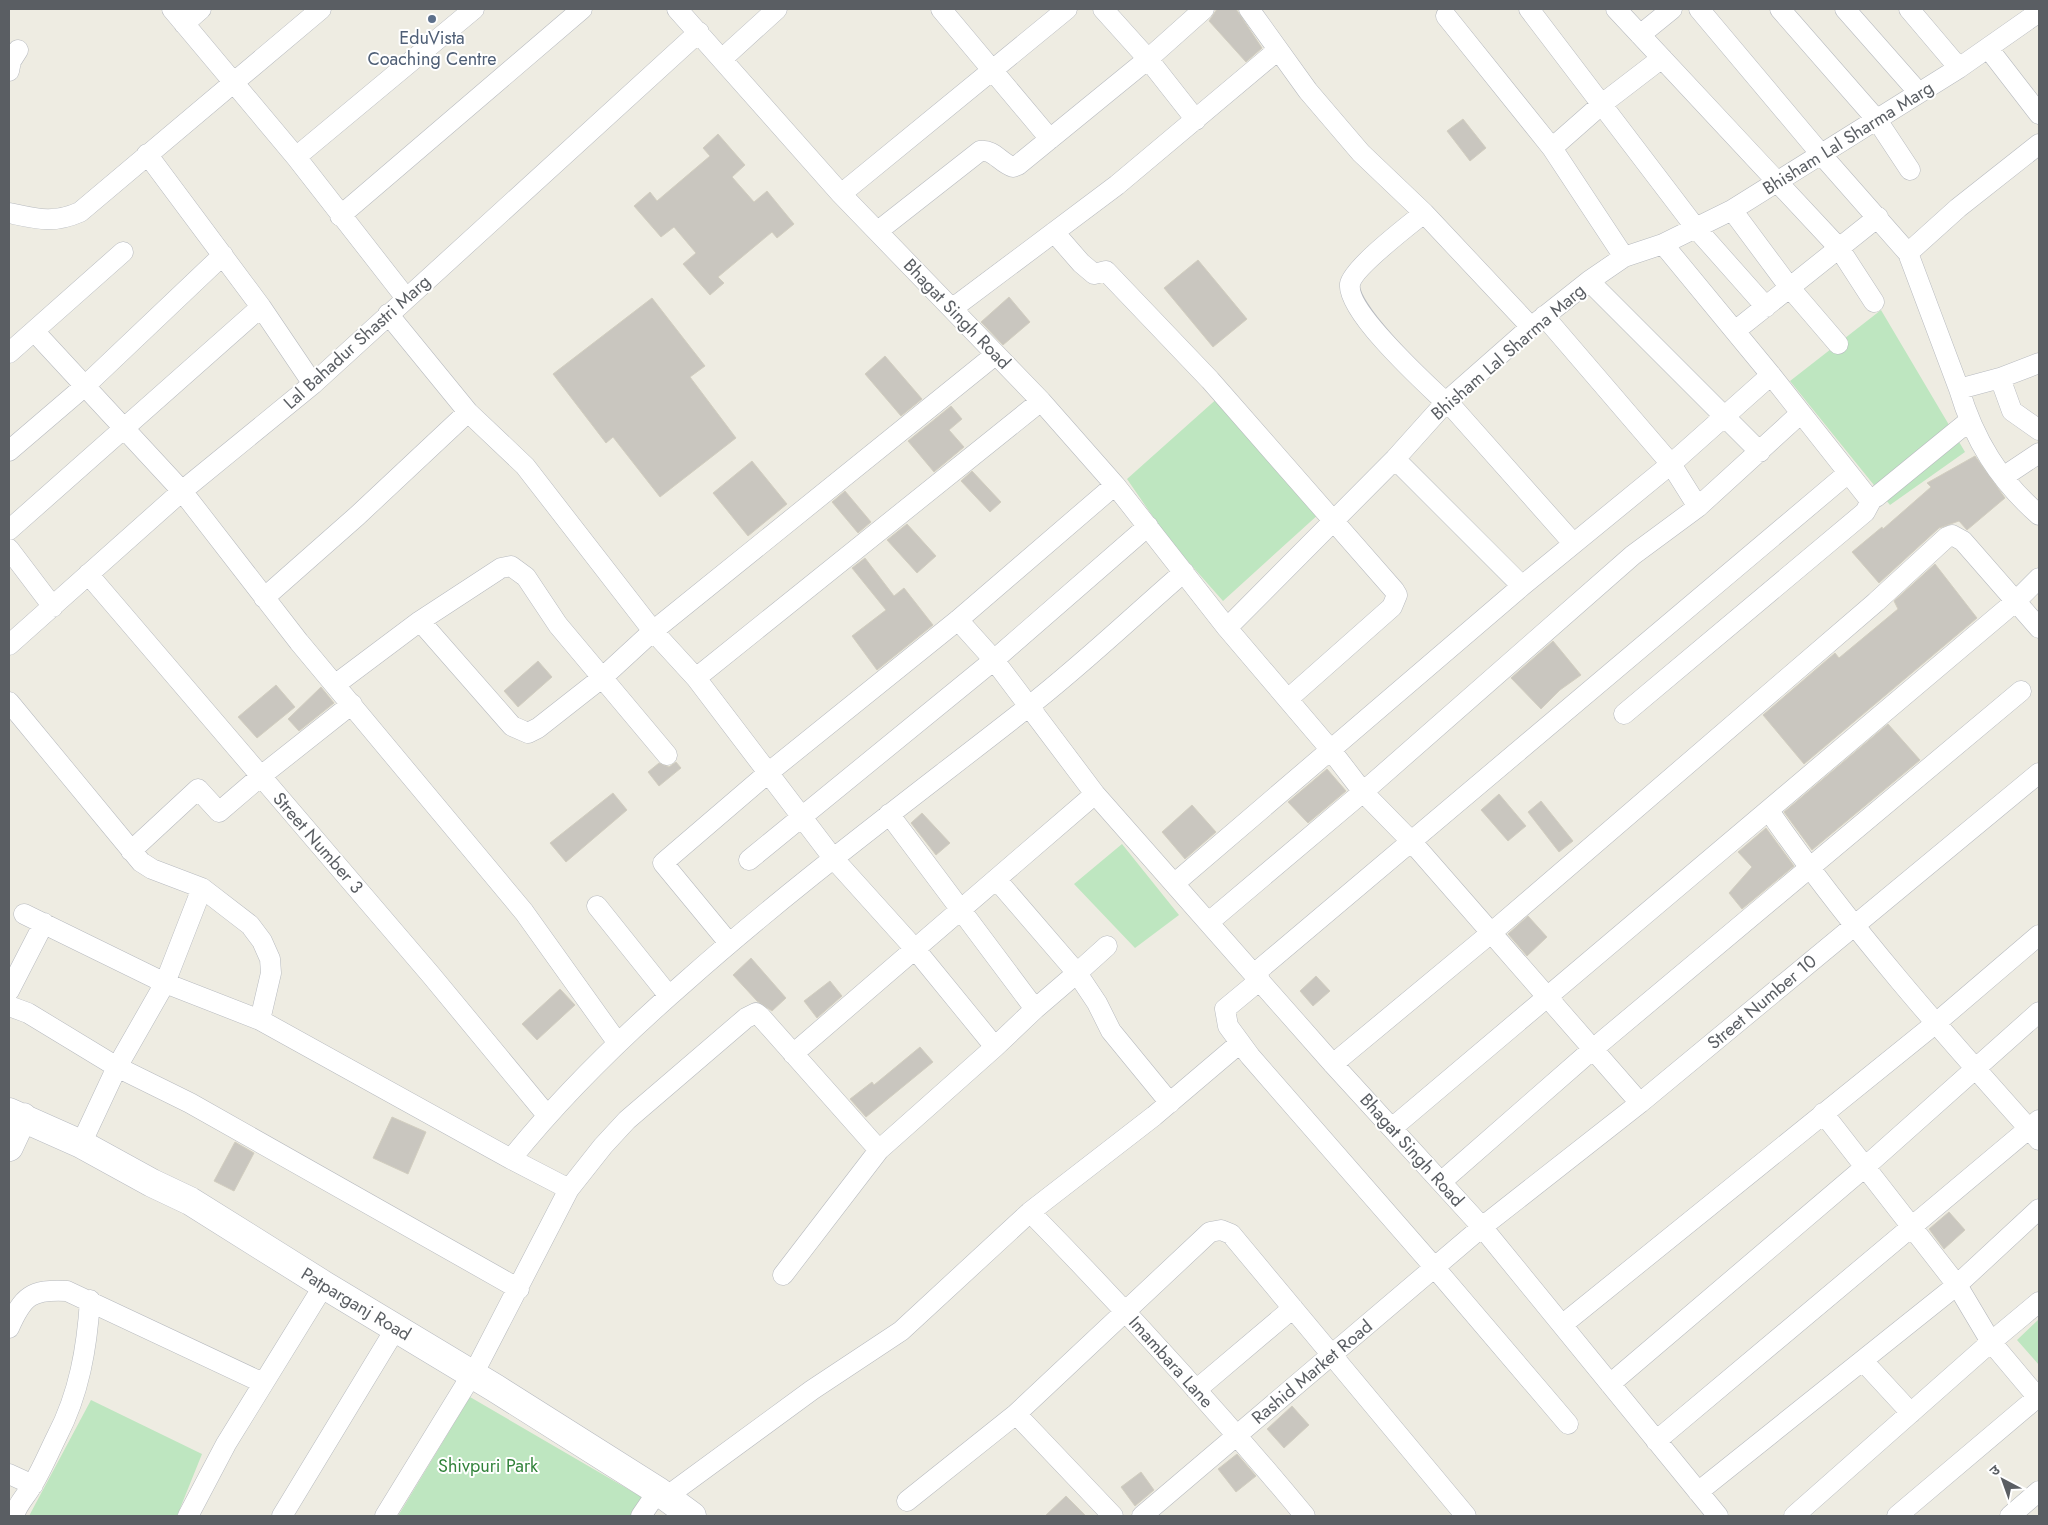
<svg xmlns="http://www.w3.org/2000/svg" width="2048" height="1525" viewBox="0 0 2048 1525" font-family="Jost,'Noto Sans Devanagari',sans-serif">
<rect width="100%" height="100%" fill="#eeece2"/>
<!-- green -->
<path fill="#bee6c0" d="M 1881,310 L 1965,452 L 1890,505 L 1790,381 Z
M 1220,396 L 1320,513 L 1223,601 L 1169,540 L 1127,479 Z
M 1122,844 L 1179,915 L 1135,948 L 1074,884 Z
M 2039,1319 L 2039,1365 L 2017,1340 Z
M 470,1397 L 645,1499 L 632,1516 L 398,1516 Z
M 91,1400 L 202,1454 L 177,1516 L 29,1516 Z"/>
<!-- building -->
<path fill="#c9c6bf" stroke="#d2cec0" d="M 1217,9 L 1236,9 L 1262,48 L 1246,62 L 1209,21 Z
M 1463,119 L 1486,148 L 1470,161 L 1447,131 Z
M 718,134 L 745,165 L 732,177 L 754,202 L 767,191 L 794,224 L 777,238 L 772,232 L 718,277 L 724,283 L 710,295 L 683,264 L 696,253 L 674,227 L 661,237 L 634,206 L 650,192 L 657,201 L 710,156 L 703,148 Z
M 1198,260 L 1247,319 L 1213,347 L 1164,288 Z
M 1009,297 L 1030,322 L 1003,345 L 981,322 Z
M 652,298 L 705,366 L 690,377 L 736,438 L 660,497 L 613,437 L 606,443 L 553,374 Z
M 885,356 L 922,399 L 901,416 L 865,374 Z
M 951,406 L 962,419 L 949,430 L 964,447 L 934,472 L 908,441 Z
M 1975,456 L 2005,498 L 1967,530 L 1959,521 L 1939,528 L 1879,583 L 1852,552 L 1882,527 L 1883,529 L 1931,487 L 1927,483 Z
M 752,461 L 787,504 L 748,536 L 713,493 Z
M 972,471 L 1001,502 L 990,512 L 961,481 Z
M 845,491 L 871,522 L 858,533 L 832,502 Z
M 907,524 L 936,556 L 917,573 L 887,540 Z
M 865,558 L 894,596 L 904,588 L 933,625 L 877,670 L 852,636 L 886,610 L 852,568 Z
M 1935,564 L 1977,618 L 1804,764 L 1763,715 L 1835,653 L 1839,658 L 1898,609 L 1894,601 Z
M 1553,641 L 1581,675 L 1560,690 L 1541,709 L 1511,678 Z
M 538,661 L 552,677 L 518,707 L 504,691 Z
M 276,685 L 295,707 L 257,738 L 238,717 Z
M 321,687 L 334,703 L 299,731 L 288,719 Z
M 1888,724 L 1920,760 L 1812,850 L 1784,812 Z
M 676,762 L 681,768 L 659,786 L 648,772 L 659,763 L 669,767 Z
M 1327,769 L 1346,791 L 1308,823 L 1288,802 Z
M 613,793 L 627,810 L 566,862 L 550,843 Z
M 1499,794 L 1526,826 L 1508,841 L 1481,810 Z
M 1541,801 L 1573,841 L 1559,852 L 1528,812 Z
M 1192,805 L 1216,832 L 1185,859 L 1162,832 Z
M 922,813 L 950,843 L 936,855 L 911,823 Z
M 1766,828 L 1794,866 L 1742,909 L 1729,893 L 1752,867 L 1738,852 Z
M 1528,916 L 1547,937 L 1527,956 L 1508,934 Z
M 751,958 L 786,998 L 772,1011 L 757,1001 L 733,975 Z
M 1316,976 L 1330,991 L 1313,1006 L 1300,991 Z
M 830,981 L 842,996 L 817,1018 L 804,1001 Z
M 560,989 L 575,1005 L 537,1040 L 522,1024 Z
M 920,1047 L 933,1062 L 866,1117 L 850,1099 L 872,1082 L 874,1085 Z
M 392,1117 L 426,1132 L 408,1174 L 373,1158 Z
M 235,1142 L 254,1153 L 234,1191 L 214,1181 Z
M 1949,1212 L 1965,1230 L 1944,1249 L 1929,1229 Z
M 1292,1406 L 1309,1425 L 1284,1448 L 1267,1429 Z
M 1237,1454 L 1256,1476 L 1236,1492 L 1218,1469 Z
M 1141,1472 L 1154,1490 L 1135,1506 L 1121,1487 Z
M 1066,1496 L 1086,1516 L 1045,1516 Z"/>
<g fill="none" stroke-linecap="round" stroke-linejoin="round">
<!-- street casing -->
<g stroke="#b7babf" stroke-width="21">
<path id="street" d="M 172,9 L 296,157 L 406,298
M 677,9 L 841,194 L 1041,401 L 1115,485 L 1227,628 L 1330,749 L 1363,792 L 1411,841 L 1640,1103
M 941,9 L 1050,139
M 1103,9 L 1148,59 L 1196,120
M 1249,9 L 1308,91 L 1361,153 L 1424,213 L 1531,327
M 1529,9 L 1695,227 L 1766,307
M 1616,9 L 1839,248 L 1874,302
M 1699,9 L 1820,153 L 1908,253 L 1959,389 L 2000,378 L 2012,411 L 2039,430
M 1780,9 L 1877,120 L 1910,170
M 1845,9 L 1919,93
M 1909,9 L 1959,68
M 1446,16 L 1552,148 L 1624,257
M 184,24 L 201,9
M 1640,35 L 1672,9
M 1988,48 L 2039,114
M 722,59 L 777,9
M 9,71 L 11,61 L 18,50
M 1552,148 L 1602,104 L 1662,58
M 147,154 L 261,307 L 313,384
M 296,157 L 474,9
M 841,194 L 1067,9
M 1732,210 L 1790,288 L 1838,344
M 9,213 C 37,219 53,224 80,212 L 321,9
M 1424,213 C 1409,225 1353,268 1350,284 C 1346,310 1422,380 1441,398 L 1447,401 L 1573,543
M 340,216 L 582,9
M 878,231 L 980,151 C 994,149 1000,163 1013,167 L 1018,165 L 1148,59 L 1204,9
M 1054,232 L 1081,263 L 1094,274 L 1106,271 L 1210,380 L 1394,590 L 1397,595 L 1392,607 L 1288,699
M 1663,244 L 1771,375 L 1869,499 L 1876,497 L 1969,421
M 1908,253 L 1958,208 L 2039,144
M 1589,281 L 1760,452
M 953,308 L 1117,185 L 1278,50
M 388,314 L 468,412 L 525,466 L 653,631 L 696,678 L 833,858 L 915,949 L 995,1047 L 879,1150
M 1544,316 L 1671,464 L 1698,507
M 34,331 L 182,491 L 299,642 L 524,912 L 617,1042
M 1735,331 L 1878,217
M 9,353 L 123,252
M 2000,378 L 2039,363
M 1959,389 C 1974,440 1999,480 2039,515
M 9,451 L 85,386 L 223,255
M 1395,459 L 1522,586
M 2003,477 L 2039,453
M 9,530 L 261,307
M 9,549 L 53,607
M 88,574 L 431,975 L 546,1114
M 264,598 L 357,516 L 468,412
M 958,620 L 994,660 L 1095,794 L 1333,1064 L 1482,1227 L 1718,1516
M 420,621 L 512,726 L 528,733 L 538,728 L 603,677 L 653,631 L 995,355
M 1227,628 L 1395,459 L 1447,401 L 1531,327 L 1589,281 L 1624,257 L 1663,244 L 1732,210 L 1959,68 L 2039,12
M 9,645 L 182,491 L 313,384 L 699,32
M 696,678 L 1041,401
M 336,684 L 420,621 L 501,568 L 511,566 L 526,577 L 558,625 L 667,755
M 9,702 L 141,862 L 152,869 L 202,888 L 250,925 L 262,941 L 270,959 L 271,973 L 260,1020
M 1624,714 L 1865,512 L 1872,499
M 1769,811 C 1850,928 1945,1035 2039,1140
M 889,814 L 1035,1009 L 995,1047
M 131,851 L 198,789 L 219,812 L 261,776 L 352,704
M 749,860 L 994,660 L 1148,526
M 996,879 L 1077,973 L 1035,1009
M 1175,883 L 1522,586 L 1671,464 L 1771,375
M 597,906 L 669,996
M 24,914 L 165,983 L 260,1020 L 511,1159
M 1209,922 L 1363,792 L 1633,555 L 1698,507 L 1801,413
M 729,943 L 663,863 L 768,773 L 958,620 L 1115,485
M 1107,946 L 1077,973 L 1097,1003 L 1111,1031 L 1170,1103
M 1254,974 L 1848,473
M 1260,980 L 1225,1009 L 1228,1026 L 1250,1056 L 1435,1268 L 1568,1424
M 9,991 L 44,923
M 9,1006 L 28,1013 L 117,1067 L 190,1103 L 519,1289
M 793,1054 L 1095,794
M 1333,1064 L 1491,933 L 1876,602 L 1947,537 L 1952,535 L 1963,541 L 2039,628
M 1823,1113 L 1957,1285 L 1991,1342 L 2039,1399
M 1392,1128 L 2016,601 L 2039,578
M 81,1144 L 117,1067 L 165,983 L 202,888
M 1441,1182 L 1593,1049 L 2021,691
M 569,1189 L 603,1146 L 627,1120 L 746,1018 L 756,1013 L 760,1016 L 879,1150 L 783,1275
M 1030,1212 C 1126,1310 1218,1411 1305,1516
M 1562,1325 L 1936,1023 L 2039,935
M 9,1328 C 23,1296 31,1289 67,1291 L 263,1383
M 1863,1361 L 1911,1413
M 1610,1384 L 1865,1167 L 2039,1012
M 1196,1390 L 1293,1308
M 1016,1414 L 1113,1516
M 1656,1441 L 2039,1120
M 9,1474 L 33,1485
M 1698,1492 L 1957,1285 L 2039,1209
M 666,1497 L 812,1390 L 901,1331 L 1030,1212 L 1154,1116 L 1240,1043
M 907,1501 L 1016,1414 L 1210,1232 L 1221,1230 L 1231,1234 L 1466,1516
M 14,1516 C 17,1504 27,1495 33,1484 C 42,1469 49,1452 57,1436 C 79,1394 87,1348 90,1300
M 188,1516 L 226,1444 L 324,1285
M 282,1516 L 396,1328
M 385,1516 L 479,1363 L 569,1189 L 511,1159 C 563,1094 621,1038 684,983 C 794,885 912,798 1028,707 C 1082,665 1132,617 1184,572
M 641,1516 L 658,1491
M 1142,1516 L 1482,1227 L 1640,1103 L 2039,773
M 1794,1516 L 1991,1342 L 2039,1302
M 1897,1516 L 2039,1396
M 2010,1516 L 2039,1491"/>
</g>
<!-- secondary casing -->
<g stroke="#b8bbc1" stroke-width="29">
<path id="secondary" d="M 9,1112 L 81,1144 L 152,1183 L 190,1201 L 324,1285 L 495,1388 L 658,1491 L 692,1516
M 9,1147 L 23,1117"/>
</g>
<!-- street -->
<use href="#street" stroke="#fff" stroke-width="20"/>
<!-- secondary -->
<use href="#secondary" stroke="#fff" stroke-width="28"/>
</g>
<!-- markers -->
<circle fill="#5c6f8a" stroke="#fff" stroke-width="2" cx="432" cy="19" r="5"/>
<g text-anchor="middle" dominant-baseline="central" stroke-width="4" stroke-linejoin="round" paint-order="stroke">
<!-- service labels -->
<g font-size="18" fill="#4e5e75" stroke="#fff">
<text x="432" y="38">EduVista<tspan x="432" dy="21">Coaching Centre</tspan></text>
</g>
<!-- street labels -->
<g font-size="18" fill="#5a5e63" stroke="#fff">
<text transform="translate(1848 138) rotate(-32)">Bhisham Lal Sharma Marg</text>
<text transform="translate(957 314) rotate(46)">Bhagat Singh Road</text>
<text transform="translate(357 342) rotate(-42)">Lal Bahadur Shastri Marg</text>
<text transform="translate(1508 352) rotate(-41)">Bhisham Lal Sharma Marg</text>
<text transform="translate(318 843) rotate(49)">Street Number 3</text>
<text transform="translate(1762 1002) rotate(-40)">Street Number 10</text>
<text transform="translate(1412 1150) rotate(48)">Bhagat Singh Road</text>
<text transform="translate(356 1304) rotate(31)">Patparganj Road</text>
<text transform="translate(1171 1362) rotate(48)">Imambara Lane</text>
<text transform="translate(1312 1372) rotate(-40)">Rashid Market Road</text>
</g>
<!-- park labels -->
<g font-size="18" fill="#32833b" stroke="#fff">
<text x="488" y="1466">Shivpuri Park</text>
</g>
</g>
<!-- border -->
<rect width="2048" height="1525" fill="none" stroke="#5a5e63" stroke-width="20"/>
<!-- north arrow -->
<g transform="translate(2003 1480) rotate(319)" stroke="#ffffff" stroke-width="4" paint-order="stroke">
<path d="M0-4L9 19L0 12L-9 19Z" fill="#5a5e63"/>
<text y="-8" font-size="14" font-weight="bold" text-anchor="middle" fill="#5a5e63">उ</text>
</g>
</svg>
